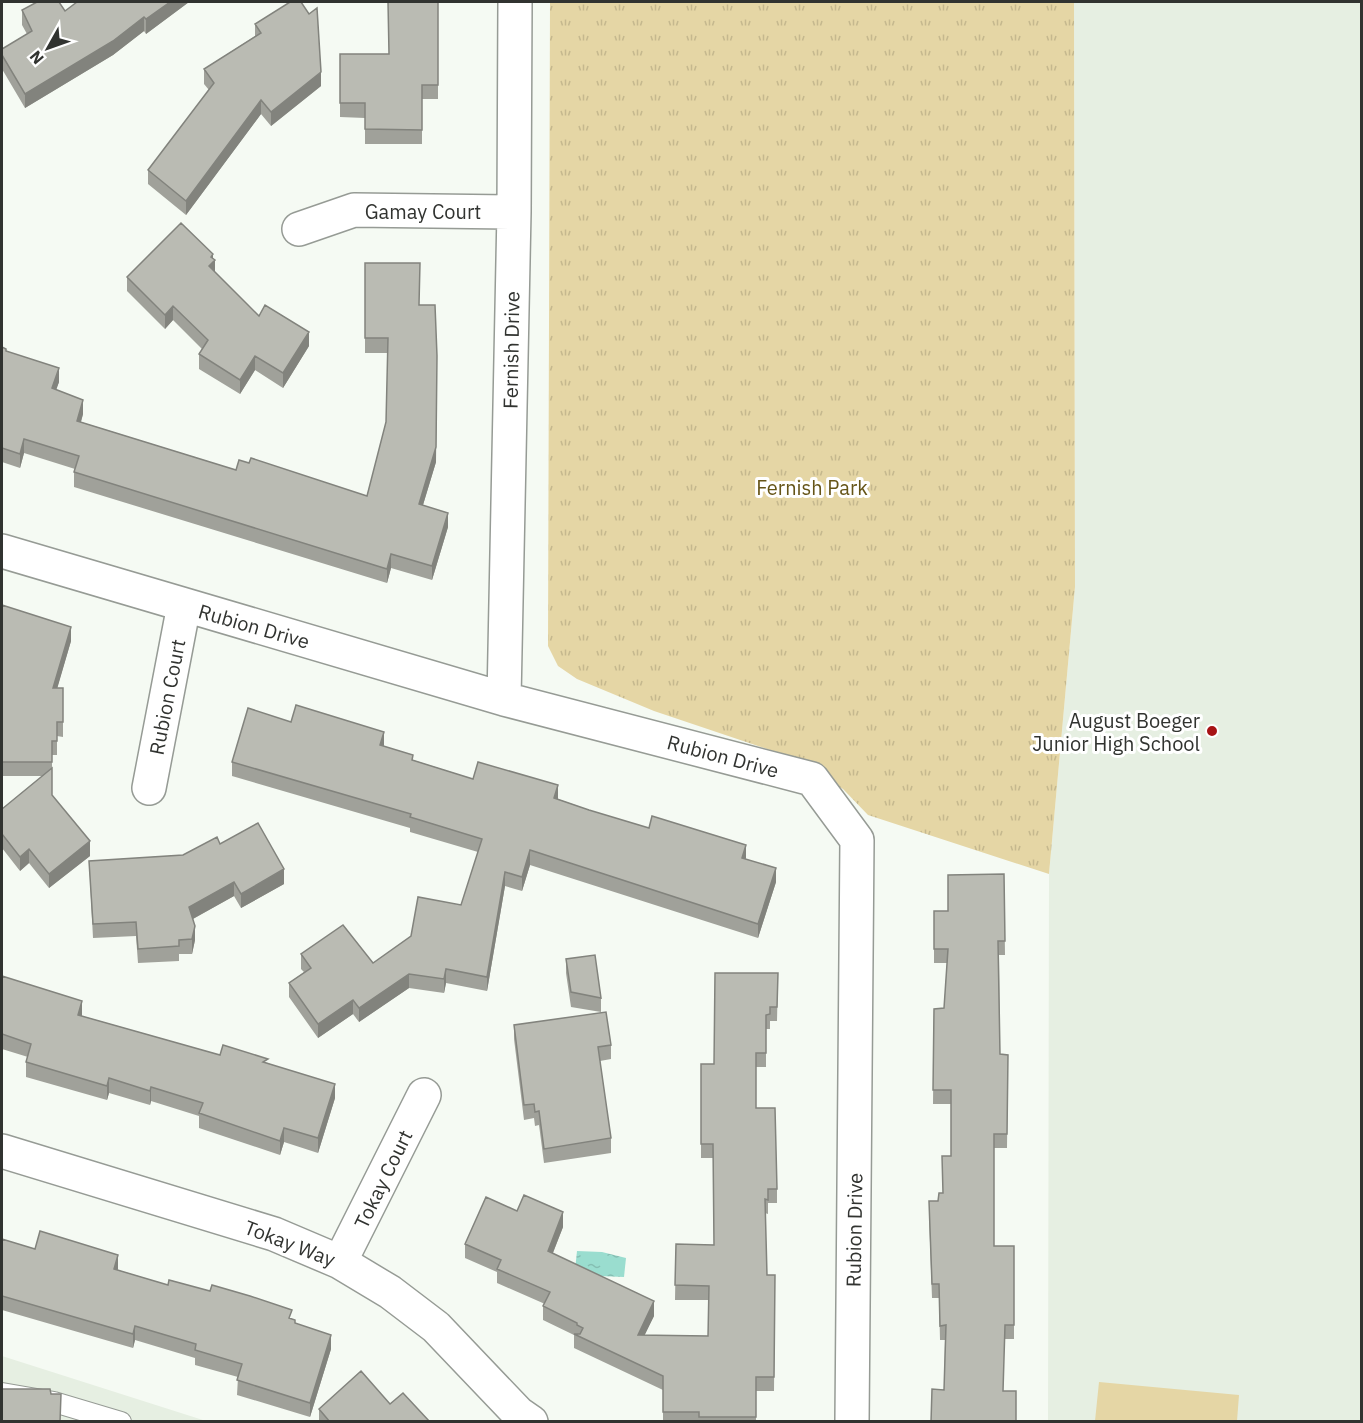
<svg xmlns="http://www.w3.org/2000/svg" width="1363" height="1423" viewBox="0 0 1363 1423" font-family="'IBM Plex Sans',sans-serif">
<defs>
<pattern id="park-tufts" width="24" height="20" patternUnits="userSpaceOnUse" patternTransform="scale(1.5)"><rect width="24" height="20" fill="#e5d6a5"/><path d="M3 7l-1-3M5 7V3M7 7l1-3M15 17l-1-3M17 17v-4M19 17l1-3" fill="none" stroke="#c5b88e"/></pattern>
<pattern id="water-ripples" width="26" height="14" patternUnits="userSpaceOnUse" patternTransform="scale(1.5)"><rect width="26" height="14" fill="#9addcf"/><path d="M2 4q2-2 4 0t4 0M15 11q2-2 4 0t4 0" fill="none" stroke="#85beb2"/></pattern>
</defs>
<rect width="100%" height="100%" fill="#f5faf3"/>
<!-- built -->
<path fill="#e6efe2" d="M 1074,2 L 1361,2 L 1361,1421 L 1048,1422 L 1049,874 L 1075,587 Z
M 2,1356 L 206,1421 L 2,1421 Z"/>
<!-- park -->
<path fill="url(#park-tufts)" d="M 550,2 L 1074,2 L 1075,587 L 1049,874 L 868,815 L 843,789 L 816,773 L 793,765 L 779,753 L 654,711 L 577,679 L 558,666 L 548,646 Z"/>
<!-- pitch -->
<path fill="#e5d6a5" d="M 1099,1382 L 1239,1395 L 1237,1421 L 1095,1421 Z"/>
<!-- water -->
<path fill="url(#water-ripples)" d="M 577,1251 L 602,1252 L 626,1258 L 624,1277 L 599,1276 L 575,1270 Z"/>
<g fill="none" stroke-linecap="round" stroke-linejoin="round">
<!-- lane casing -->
<g stroke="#969b95" stroke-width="22">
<path id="lane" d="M 2,1393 L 54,1402 L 121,1422"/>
</g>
<!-- street casing -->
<g stroke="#969b95" stroke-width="36">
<path id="street" d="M 299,229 L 354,210 L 514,212
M 2,551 L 504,699 L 812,779 L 857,840 L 852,1422
M 504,699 L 514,212 L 515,2
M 149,788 L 184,605
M 2,1151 L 274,1234 L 340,1262 L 390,1292 L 436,1327 L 518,1413 L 531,1422
M 340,1262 L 424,1095"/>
</g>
<!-- lane -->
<use href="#lane" stroke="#fff" stroke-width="20"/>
<!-- street -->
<use href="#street" stroke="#fff" stroke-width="33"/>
</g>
<!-- wall -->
<path fill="#a0a19a" d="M 189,2 L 146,34 L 144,31 L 113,55 L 25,108 L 2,69 L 2,49 L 27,34 L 22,25 L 22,10 L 65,11 Z
M 438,2 L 438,99 L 422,99 L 422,144 L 365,144 L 365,118 L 340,117 L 340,54 L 389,54 Z
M 255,24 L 321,86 L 271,126 L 261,114 L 186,215 L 148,184 L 148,170 L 209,90 L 204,84 L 204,69 L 255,36 Z
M 213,258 L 215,272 L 259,316 L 309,346 L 283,388 L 255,370 L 240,394 L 199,369 L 199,354 L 202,349 L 173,320 L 165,329 L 127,291 L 127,277 Z
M 365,263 L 420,305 L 436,462 L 423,505 L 448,527 L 432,580 L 391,568 L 387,583 L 74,487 L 74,472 L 75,469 L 24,453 L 20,468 L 2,462 L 2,347 L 6,351 L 59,382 L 56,389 L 83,414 L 81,422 L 236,470 L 367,496 L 386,422 L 388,353 L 365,353 Z
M 2,605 L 71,641 L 57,688 L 63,688 L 63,737 L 57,736 L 57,755 L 52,755 L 52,795 L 90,856 L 49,888 L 29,863 L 20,871 L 2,848 L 2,809 L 42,776 L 2,776 Z
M 291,722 L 384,746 L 413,760 L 473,779 L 558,799 L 589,810 L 746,859 L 776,882 L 758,938 L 530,865 L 522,891 L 505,886 L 487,991 L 446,983 L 444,993 L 409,988 L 359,1022 L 353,1014 L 318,1038 L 289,997 L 289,983 L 304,972 L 301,969 L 301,954 L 373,963 L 461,905 L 478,852 L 410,832 L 410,828 L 232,776 L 232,762 Z
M 220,844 L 284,884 L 241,908 L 234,896 L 193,919 L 195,940 L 192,954 L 179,954 L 179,961 L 138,963 L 136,936 L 93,938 L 89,861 L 183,855 Z
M 1004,874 L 1005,955 L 999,955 L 1000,1054 L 1008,1055 L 1007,1148 L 994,1148 L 994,1246 L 1014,1246 L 1014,1339 L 1005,1339 L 944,1390 L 945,1340 L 940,1340 L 939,1298 L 932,1298 L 929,1215 L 943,1193 L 951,1156 L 951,1104 L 933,1104 L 934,1009 L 944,1008 L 947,963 L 934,963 L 934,911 L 948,911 Z
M 566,959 L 601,998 L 601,1012 L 571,1007 L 566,973 Z
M 778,973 L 777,1021 L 770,1021 L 770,1029 L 766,1029 L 766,1067 L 756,1067 L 756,1108 L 777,1189 L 777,1203 L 768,1203 L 768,1214 L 765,1213 L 767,1275 L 775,1275 L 774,1391 L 756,1391 L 756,1422 L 663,1422 L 663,1390 L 574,1348 L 574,1335 L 543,1320 L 543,1306 L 545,1304 L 497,1283 L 497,1272 L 465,1258 L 465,1244 L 517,1211 L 563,1227 L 553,1253 L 654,1316 L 644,1335 L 708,1336 L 708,1300 L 675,1300 L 676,1244 L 714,1245 L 713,1158 L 701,1158 L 701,1064 L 714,1064 Z
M 2,976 L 82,1016 L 220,1055 L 268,1063 L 335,1098 L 318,1153 L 284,1142 L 280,1155 L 199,1128 L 199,1116 L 151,1101 L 150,1105 L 109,1093 L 107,1100 L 26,1077 L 26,1062 L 28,1057 L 2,1049 Z
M 514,1025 L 611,1045 L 611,1059 L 600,1061 L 611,1138 L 611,1153 L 544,1163 L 539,1125 L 535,1126 L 534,1118 L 524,1120 L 514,1039 Z
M 2,1239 L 35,1249 L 118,1270 L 168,1285 L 292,1319 L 295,1323 L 331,1349 L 310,1417 L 237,1395 L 238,1377 L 195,1365 L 195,1358 L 135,1340 L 133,1348 L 2,1310 Z
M 390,1404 L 430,1422 L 319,1422 L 319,1409 Z"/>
<!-- shaded-wall -->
<path fill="#82837d" d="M 170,2 L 189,2 L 146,34 L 146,19 Z
M 144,17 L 144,31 L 113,55 L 25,108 L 25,94 Z
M 321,72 L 321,86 L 271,126 L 271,112 Z
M 261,100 L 261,114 L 186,215 L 186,201 Z
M 213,254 L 213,262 L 215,260 L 215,275 L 209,266 L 211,257 Z
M 173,306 L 173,320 L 165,329 L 165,315 Z
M 309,332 L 309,346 L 283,388 L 283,373 Z
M 255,356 L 255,370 L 240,394 L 240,380 Z
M 59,368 L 59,382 L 52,402 L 52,388 Z
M 437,370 L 436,462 L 419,518 L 419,504 Z
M 83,400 L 83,414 L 77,435 L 77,421 Z
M 24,439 L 24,453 L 20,468 L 20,454 Z
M 448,513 L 448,527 L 432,580 L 432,566 Z
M 391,554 L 391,568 L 387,583 L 387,569 Z
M 71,627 L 71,641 L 53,703 L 53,688 Z
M 384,732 L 384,746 L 380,745 Z
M 558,785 L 558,800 L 554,798 Z
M 90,841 L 90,856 L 49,888 L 49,874 Z
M 746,845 L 746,859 L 742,858 Z
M 29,849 L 29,863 L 20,871 L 20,857 Z
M 530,850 L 530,865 L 522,891 L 522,877 Z
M 776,868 L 776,882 L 758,938 L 758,924 Z
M 284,869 L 284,884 L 241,908 L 241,894 Z
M 505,872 L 505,886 L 487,991 L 487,977 Z
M 234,882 L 234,896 L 189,921 L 189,907 Z
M 195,926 L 195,940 L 192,954 L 192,939 Z
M 446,969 L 446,983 L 444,993 L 444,979 Z
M 409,974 L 409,988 L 359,1022 L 359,1008 Z
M 353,1000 L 353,1014 L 318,1038 L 318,1024 Z
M 82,1001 L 82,1016 L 78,1030 L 78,1015 Z
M 109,1078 L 109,1093 L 107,1100 L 107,1086 Z
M 335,1084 L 335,1098 L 318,1153 L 318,1138 Z
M 151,1087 L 151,1101 L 150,1105 L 150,1091 Z
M 284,1128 L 284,1142 L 280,1155 L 280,1141 Z
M 563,1212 L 563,1227 L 548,1265 L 548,1251 Z
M 118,1255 L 118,1269 L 114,1283 L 114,1269 Z
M 654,1301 L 654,1316 L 638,1349 L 638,1335 Z
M 135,1326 L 135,1340 L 133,1348 L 133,1334 Z
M 331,1335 L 331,1349 L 310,1417 L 310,1403 Z"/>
<!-- building -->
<path fill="#babbb3" stroke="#82837d" stroke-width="1.5" d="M 37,2 L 59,2 L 65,11 L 77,2 L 170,2 L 146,19 L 144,17 L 113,41 L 25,94 L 2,55 L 2,49 L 32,31 L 22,10 Z
M 290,2 L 301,2 L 309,14 L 317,8 L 321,72 L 271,112 L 261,100 L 186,201 L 148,170 L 214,83 L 204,69 L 261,33 L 255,24 Z
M 388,2 L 438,2 L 438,85 L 422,85 L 422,130 L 365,129 L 365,103 L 340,103 L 340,54 L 389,54 Z
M 181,223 L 213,254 L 211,257 L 215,260 L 209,266 L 259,316 L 265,305 L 309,332 L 283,373 L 255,356 L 240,380 L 199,354 L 208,340 L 173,306 L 165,315 L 127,277 Z
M 365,263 L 420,263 L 419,305 L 435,305 L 437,356 L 436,447 L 419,504 L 448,513 L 432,566 L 391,554 L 387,569 L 74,472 L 79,456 L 24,439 L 20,454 L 2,448 L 2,347 L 6,349 L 6,351 L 59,368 L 52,388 L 83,400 L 77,421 L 236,470 L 239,460 L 249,463 L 251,458 L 367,496 L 386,422 L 388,338 L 365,338 Z
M 2,605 L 71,627 L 53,688 L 63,688 L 63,722 L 57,722 L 57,741 L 52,741 L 52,762 L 2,762 Z
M 296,705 L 384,732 L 380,745 L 413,755 L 412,760 L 473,779 L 478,762 L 558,785 L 554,798 L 589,810 L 649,828 L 652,816 L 746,845 L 742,858 L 776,868 L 758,924 L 530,850 L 522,877 L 505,872 L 487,977 L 446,969 L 444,979 L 409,974 L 359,1008 L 353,1000 L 318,1024 L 289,983 L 311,968 L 301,954 L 343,925 L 373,963 L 411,936 L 418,897 L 461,905 L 482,839 L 410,817 L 411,814 L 232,762 L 248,708 L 291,722 Z
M 52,768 L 52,795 L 90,841 L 49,874 L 29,849 L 20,857 L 2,834 L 2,809 Z
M 258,823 L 284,869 L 241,894 L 234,882 L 189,907 L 195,926 L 192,939 L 179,940 L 179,946 L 138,949 L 136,922 L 93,924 L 89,861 L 183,855 L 217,837 L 220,844 Z
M 1004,874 L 1005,941 L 998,941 L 1000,1054 L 1008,1055 L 1007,1134 L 994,1134 L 994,1246 L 1014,1246 L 1014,1325 L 1005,1325 L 1003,1391 L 1016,1391 L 1016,1422 L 931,1422 L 932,1389 L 944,1390 L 946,1325 L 940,1326 L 939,1284 L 932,1284 L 929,1201 L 938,1201 L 939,1193 L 943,1193 L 942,1156 L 951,1156 L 951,1090 L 933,1090 L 934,1009 L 944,1008 L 948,949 L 934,949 L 934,911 L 948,911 L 948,875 Z
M 595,955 L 601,998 L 571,992 L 566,959 Z
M 715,973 L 778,973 L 777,1007 L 770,1007 L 770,1014 L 766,1015 L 766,1053 L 756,1053 L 756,1108 L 775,1108 L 777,1189 L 768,1189 L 768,1200 L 765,1199 L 767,1275 L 775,1275 L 774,1377 L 756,1377 L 756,1417 L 699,1417 L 699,1412 L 663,1412 L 663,1376 L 574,1334 L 580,1334 L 583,1328 L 577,1325 L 577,1323 L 543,1306 L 550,1292 L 497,1269 L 501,1260 L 465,1244 L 486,1197 L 517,1211 L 524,1195 L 563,1212 L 548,1251 L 654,1301 L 638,1335 L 708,1336 L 709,1286 L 675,1285 L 676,1244 L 714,1245 L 713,1144 L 701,1144 L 701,1064 L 714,1064 Z
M 2,976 L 82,1001 L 78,1015 L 220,1055 L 223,1045 L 268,1059 L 263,1062 L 335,1084 L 318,1138 L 284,1128 L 280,1141 L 199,1113 L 203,1103 L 151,1087 L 150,1091 L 109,1078 L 107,1086 L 26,1062 L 31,1044 L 2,1034 Z
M 606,1012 L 611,1045 L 598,1047 L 611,1138 L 544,1149 L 539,1111 L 535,1112 L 534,1104 L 524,1105 L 514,1025 Z
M 40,1231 L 118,1255 L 114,1269 L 168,1285 L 169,1280 L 210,1291 L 212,1285 L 250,1296 L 292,1310 L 289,1318 L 295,1320 L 295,1323 L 331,1335 L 310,1403 L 237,1380 L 242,1364 L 195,1350 L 196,1344 L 135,1326 L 133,1334 L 2,1296 L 2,1239 L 35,1249 Z
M 361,1371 L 390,1404 L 403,1393 L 430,1422 L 330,1422 L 319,1409 Z
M 2,1389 L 50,1389 L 51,1394 L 61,1394 L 60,1422 L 2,1422 Z"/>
<!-- markers -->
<circle fill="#a71315" stroke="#fff" stroke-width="2" cx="1212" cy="731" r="6"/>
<g text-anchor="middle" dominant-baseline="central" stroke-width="6" stroke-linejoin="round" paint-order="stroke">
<!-- street labels -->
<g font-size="20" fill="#313330" stroke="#fff">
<text x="423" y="211">Gamay Court</text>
<text transform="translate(511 350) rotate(-89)">Fernish Drive</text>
<text transform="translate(254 626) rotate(16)">Rubion Drive</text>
<text transform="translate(167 697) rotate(-79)">Rubion Court</text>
<text transform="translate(723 756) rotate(15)">Rubion Drive</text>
<text transform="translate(383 1179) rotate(-64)">Tokay Court</text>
<text transform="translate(854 1230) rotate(-89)">Rubion Drive</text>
<text transform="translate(290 1243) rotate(21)">Tokay Way</text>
</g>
<!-- park labels -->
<g font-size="20" fill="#655417" stroke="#fff">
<text x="812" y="487">Fernish Park</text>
</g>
<!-- poi labels -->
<g font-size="20" fill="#313330" stroke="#fff" text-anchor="end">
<text x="1200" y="720">August Boeger<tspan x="1200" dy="23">Junior High School</tspan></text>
</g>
</g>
<!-- border -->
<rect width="1363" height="1423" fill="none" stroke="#313330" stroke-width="6"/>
<!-- north arrow -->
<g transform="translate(48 48) rotate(230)" stroke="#ffffff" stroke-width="4.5" paint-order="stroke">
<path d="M0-4.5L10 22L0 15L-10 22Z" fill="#313330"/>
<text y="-9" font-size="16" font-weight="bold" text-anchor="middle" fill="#313330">N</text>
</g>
</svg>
